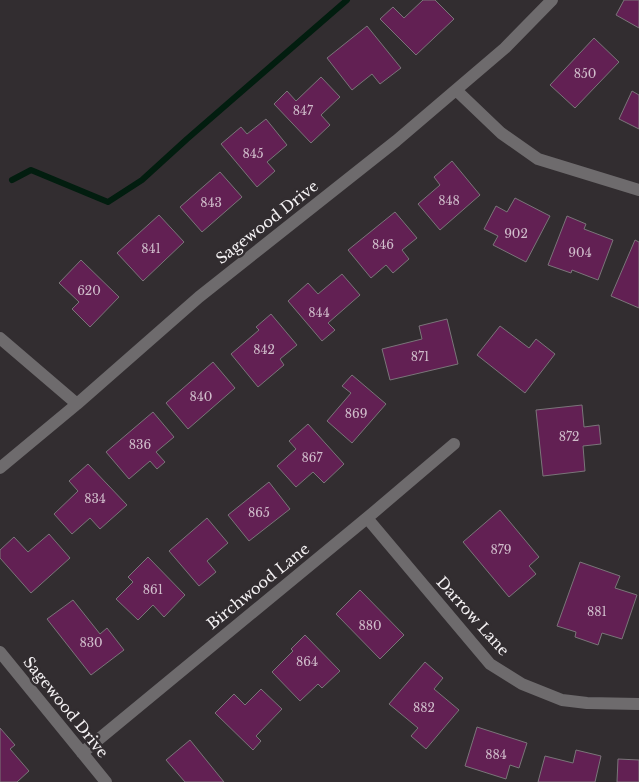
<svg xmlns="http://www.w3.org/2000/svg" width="639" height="782" viewBox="0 0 639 782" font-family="'Libre Baskerville',serif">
<rect width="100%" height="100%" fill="#322d30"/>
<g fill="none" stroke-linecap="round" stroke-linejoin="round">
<!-- stream -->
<path stroke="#021d0f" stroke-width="6" d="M 12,180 L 31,170 L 108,202 L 142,180 L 187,139 L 347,0"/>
</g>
<!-- building -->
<path fill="#622053" stroke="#7a7579" d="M 423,0 L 435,0 L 454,19 L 416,55 L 380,19 L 393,7 L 404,18 Z
M 624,0 L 639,0 L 639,28 L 616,15 Z
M 367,26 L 401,68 L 380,84 L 372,74 L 352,90 L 327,58 Z
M 594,38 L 619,62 L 575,108 L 550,85 Z
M 321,77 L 340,97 L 321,115 L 330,125 L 311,143 L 274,104 L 287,91 L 296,101 Z
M 632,91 L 639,95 L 639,129 L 619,119 Z
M 266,119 L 287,145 L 267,162 L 275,171 L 257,187 L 221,144 L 241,127 L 247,134 Z
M 452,161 L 480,195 L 440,230 L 418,204 L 440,185 L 434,177 Z
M 220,172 L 242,197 L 202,232 L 180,207 Z
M 515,198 L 550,216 L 526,262 L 493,245 L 498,236 L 484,229 L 496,206 L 507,212 Z
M 395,212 L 417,238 L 402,250 L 409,259 L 393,273 L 386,265 L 371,278 L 348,250 Z
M 159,215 L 184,242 L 143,281 L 117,253 Z
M 567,216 L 586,224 L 584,229 L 613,240 L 598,280 L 572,270 L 571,273 L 548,265 Z
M 635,240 L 639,242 L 639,308 L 611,296 Z
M 81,260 L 119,297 L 90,327 L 72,309 L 79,302 L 59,283 Z
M 342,274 L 360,295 L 328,323 L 335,330 L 322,341 L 288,301 L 308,283 L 318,294 Z
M 271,314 L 297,345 L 280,359 L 284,365 L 258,387 L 231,354 L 259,330 L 256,327 Z
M 447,319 L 458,364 L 390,380 L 382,349 L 422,339 L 419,326 Z
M 500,326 L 529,348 L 536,339 L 555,354 L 525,393 L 477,355 Z
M 213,362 L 235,388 L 188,429 L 166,403 Z
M 352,375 L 386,404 L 352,443 L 327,421 L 351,393 L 342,386 Z
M 582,405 L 584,427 L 599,425 L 601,444 L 583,446 L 585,471 L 543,476 L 536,410 Z
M 153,412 L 174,437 L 156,452 L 165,462 L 157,469 L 150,461 L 129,479 L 106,452 Z
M 308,424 L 344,464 L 324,483 L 313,472 L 296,487 L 277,466 L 296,449 L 289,441 Z
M 88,464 L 127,505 L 100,529 L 90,518 L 72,534 L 54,514 L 78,491 L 69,481 Z
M 269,482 L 290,509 L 249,541 L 228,515 Z
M 500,510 L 539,557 L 529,566 L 536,574 L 509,597 L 463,542 Z
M 207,518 L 228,543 L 207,561 L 216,572 L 199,586 L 169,551 Z
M 49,534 L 70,558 L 31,593 L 0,558 L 0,550 L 14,537 L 28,552 Z
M 148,557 L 185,595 L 164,617 L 153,605 L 138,620 L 116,599 L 133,582 L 128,577 Z
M 580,562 L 620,576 L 615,588 L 637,595 L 622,639 L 602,633 L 598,645 L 575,637 L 576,632 L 557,626 Z
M 360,590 L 404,635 L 380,659 L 336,614 Z
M 73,600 L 100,634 L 107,628 L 124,650 L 91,675 L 47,619 Z
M 305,635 L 340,671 L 322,688 L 318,684 L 300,701 L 272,672 L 293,651 L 291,649 Z
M 425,662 L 443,678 L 434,689 L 459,710 L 426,749 L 411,736 L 418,728 L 389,704 Z
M 261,689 L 282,709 L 256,736 L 261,741 L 253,750 L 215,713 L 234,694 L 245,705 Z
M 477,727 L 527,743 L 519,768 L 510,765 L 506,779 L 465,766 Z
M 0,728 L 15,745 L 10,749 L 29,771 L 17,782 L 0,782 Z
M 190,740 L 224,782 L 185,782 L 166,760 Z
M 576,750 L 601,756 L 595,782 L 538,782 L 545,756 L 573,763 Z
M 618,759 L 639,760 L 639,782 L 617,782 Z"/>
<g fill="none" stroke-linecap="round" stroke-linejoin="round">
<!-- street -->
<path stroke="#6e6b6d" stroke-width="12" d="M 456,90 L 501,133 L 538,159 L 639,190
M 0,338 L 77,404
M 0,468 L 77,404 L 199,297 L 396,141 L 505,48 L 552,0
M 367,518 L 490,664 L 522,684 L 562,700 L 587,703 L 639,704
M 0,652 L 106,782
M 82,753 L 367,518 L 454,444"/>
</g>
<g text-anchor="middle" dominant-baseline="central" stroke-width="5" stroke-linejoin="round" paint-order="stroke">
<!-- number labels -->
<g font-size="12" fill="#d0bdcb">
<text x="585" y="73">850</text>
<text x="303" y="110">847</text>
<text x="253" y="153">845</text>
<text x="449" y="200">848</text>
<text x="211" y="202">843</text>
<text x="516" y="233">902</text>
<text x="383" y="244">846</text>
<text x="151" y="248">841</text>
<text x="580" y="252">904</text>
<text x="89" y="290">620</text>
<text x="319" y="312">844</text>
<text x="264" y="349">842</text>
<text x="420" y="356">871</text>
<text x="201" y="396">840</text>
<text x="356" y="413">869</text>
<text x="569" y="436">872</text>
<text x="140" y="444">836</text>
<text x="312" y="457">867</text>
<text x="95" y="498">834</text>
<text x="259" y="512">865</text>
<text x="501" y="549">879</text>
<text x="153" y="589">861</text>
<text x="597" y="611">881</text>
<text x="370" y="625">880</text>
<text x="91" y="642">830</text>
<text x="307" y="661">864</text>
<text x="424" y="707">882</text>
<text x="496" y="754">884</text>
</g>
<!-- street labels -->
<g font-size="15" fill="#f4f1f3" stroke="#322d30">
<text transform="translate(267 222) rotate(-38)">Sagewood Drive</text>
<text transform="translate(258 586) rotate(-39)">Birchwood Lane</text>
<text transform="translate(473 616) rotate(48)">Darrow Lane</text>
<text transform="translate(66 707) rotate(51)">Sagewood Drive</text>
</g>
</g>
</svg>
